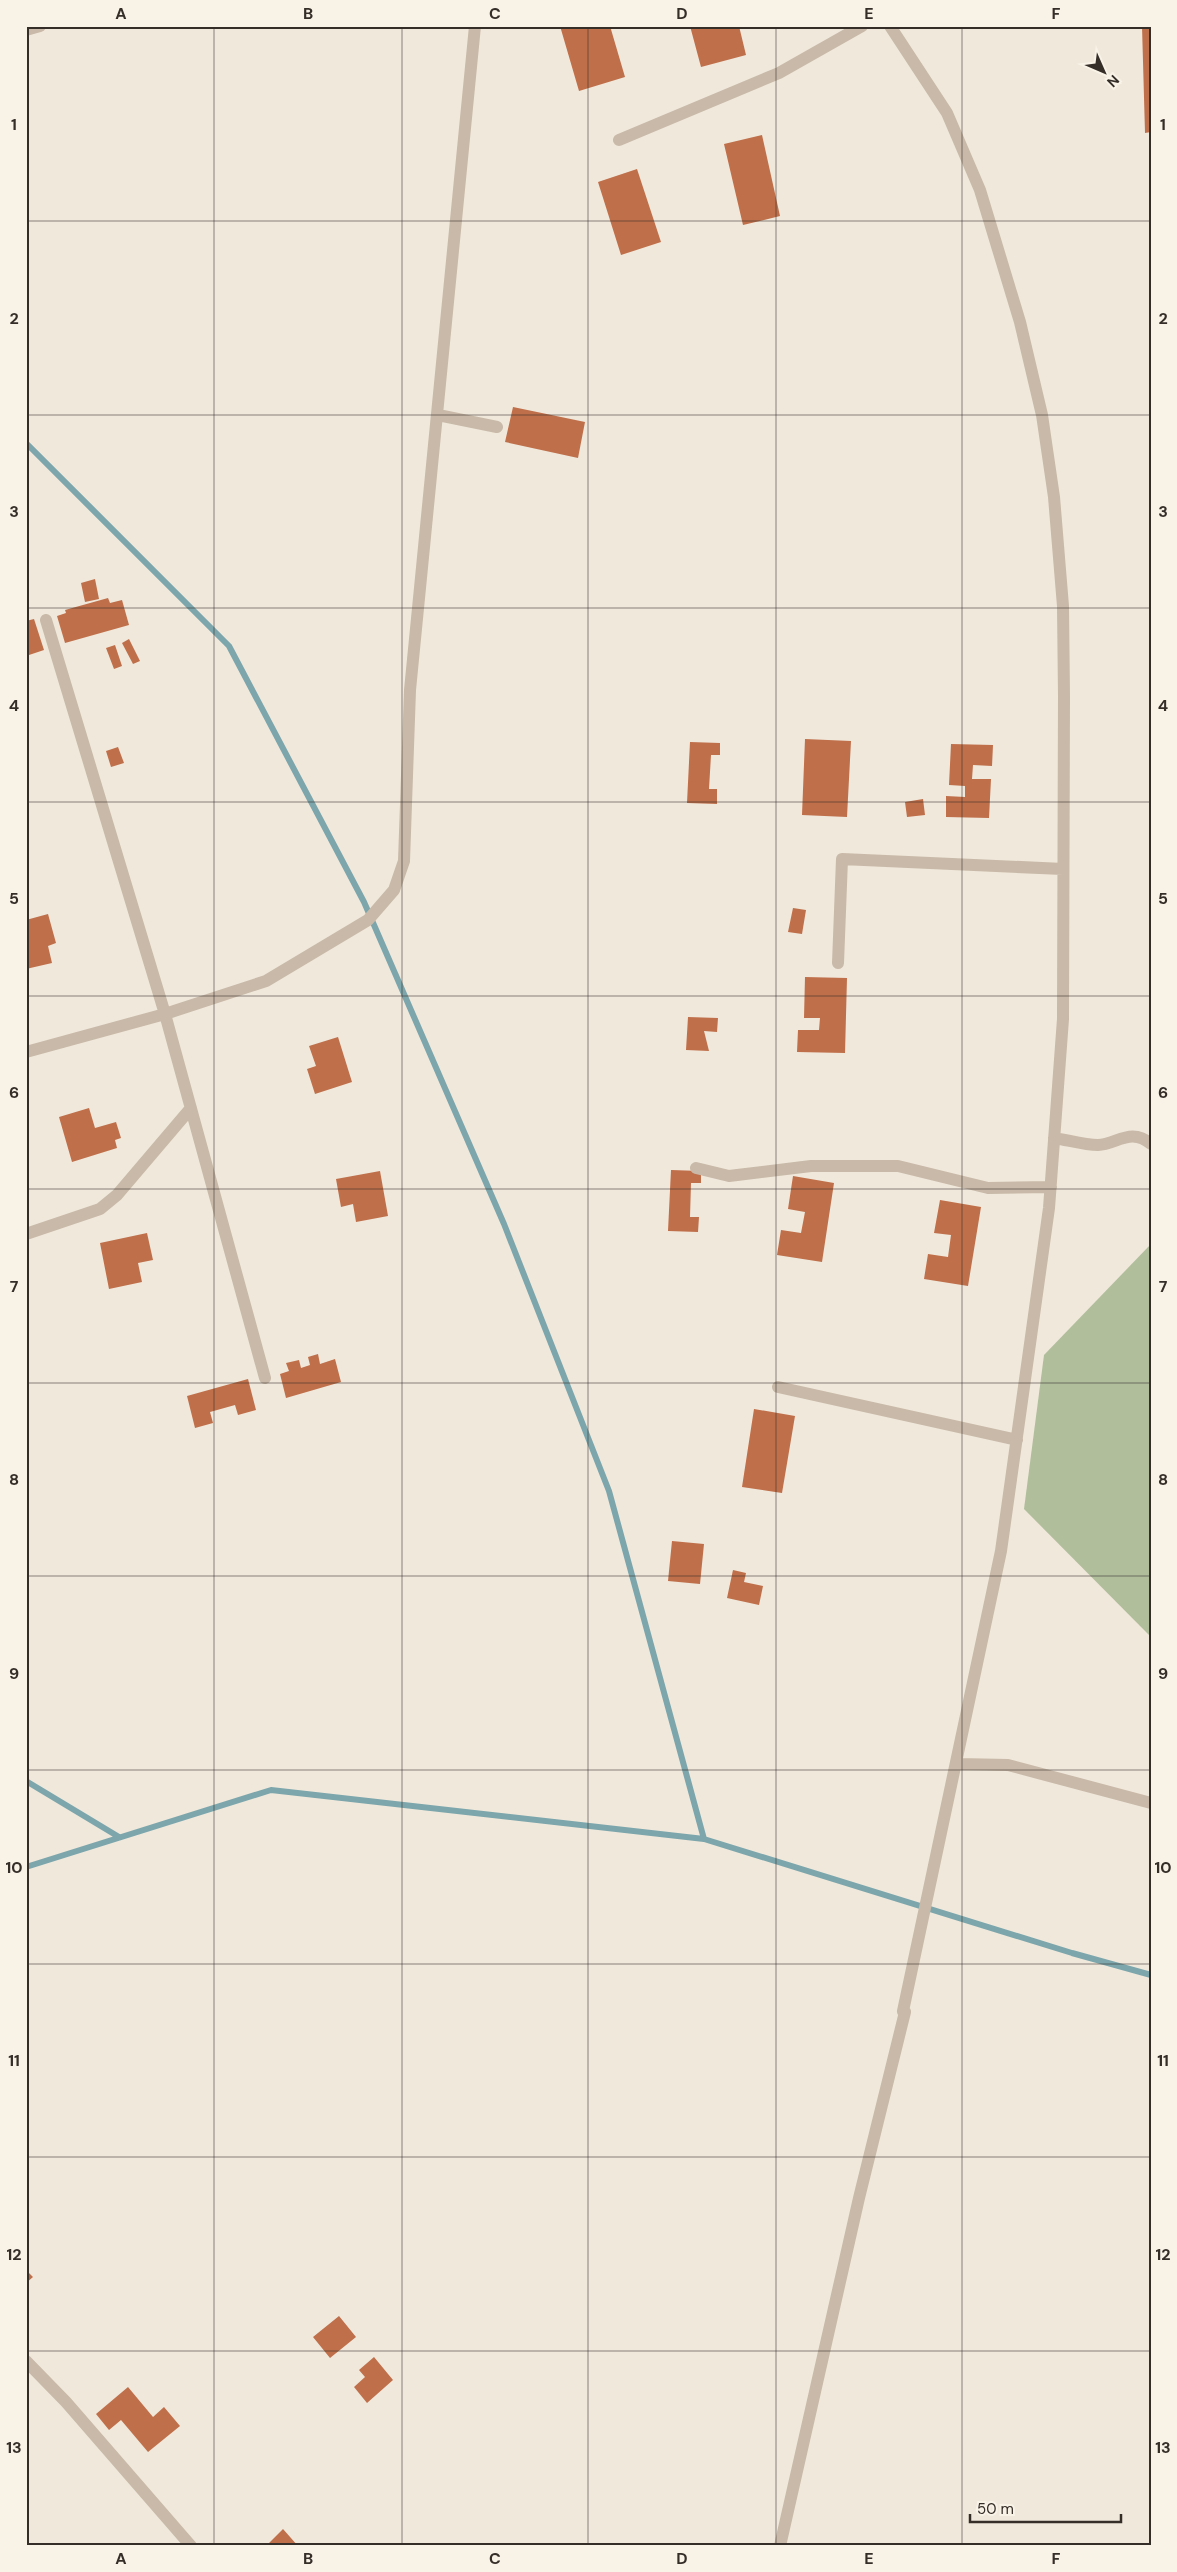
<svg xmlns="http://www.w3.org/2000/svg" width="1177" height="2572" viewBox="0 0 1177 2572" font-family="'DM Sans',sans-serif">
<rect width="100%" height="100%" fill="#f0e8db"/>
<!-- green -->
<path fill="#b0be9c" d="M 1151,1244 L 1151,1637 L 1024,1509 L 1044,1355 Z"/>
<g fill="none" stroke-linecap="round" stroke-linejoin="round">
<!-- stream -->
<path stroke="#7ca6ac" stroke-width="6" d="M 26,443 L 229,646 L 364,902 L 504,1224 L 609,1491 L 704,1839
M 26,1781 L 119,1837
M 26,1867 L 271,1790 L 704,1839 L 1072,1953 L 1151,1975"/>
</g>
<!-- building -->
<path fill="#bf6f4a" d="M 560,26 L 610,26 L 625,77 L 579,91 Z
M 690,26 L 739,26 L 746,55 L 701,67 Z
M 1142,26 L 1151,26 L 1151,132 L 1145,133 Z
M 762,135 L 780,216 L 743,225 L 724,144 Z
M 637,169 L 661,242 L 621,255 L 598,182 Z
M 513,407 L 585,422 L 578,458 L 505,442 Z
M 95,579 L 99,599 L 85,602 L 81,583 Z
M 108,598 L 110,603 L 122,600 L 129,625 L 65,643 L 57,616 L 66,613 L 65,610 Z
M 34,619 L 44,650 L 26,656 L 26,621 Z
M 129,639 L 140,661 L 133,664 L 122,643 Z
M 115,645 L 122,666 L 114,669 L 106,648 Z
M 805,739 L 851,741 L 847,817 L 802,815 Z
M 690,742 L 720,743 L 720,755 L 711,755 L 709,789 L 717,789 L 717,804 L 687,803 Z
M 951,744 L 993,745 L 992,766 L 973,765 L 972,779 L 991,779 L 989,818 L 946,817 L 946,796 L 965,797 L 965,786 L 949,785 Z
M 118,747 L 124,763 L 111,767 L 106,751 Z
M 923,799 L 925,815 L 907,817 L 905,802 Z
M 793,908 L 806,910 L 802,934 L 788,932 Z
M 48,914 L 56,943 L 48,946 L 52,963 L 26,969 L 26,920 Z
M 805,977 L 847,978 L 845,1053 L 797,1052 L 798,1030 L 819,1030 L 820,1018 L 804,1018 Z
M 688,1017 L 718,1018 L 717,1032 L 704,1031 L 709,1051 L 686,1050 Z
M 338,1037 L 352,1082 L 315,1094 L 307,1069 L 316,1066 L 309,1046 Z
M 89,1108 L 95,1128 L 116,1122 L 121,1138 L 115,1140 L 117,1148 L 72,1162 L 59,1117 Z
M 671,1170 L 701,1171 L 701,1183 L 691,1183 L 690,1217 L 699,1217 L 698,1232 L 668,1231 Z
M 380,1171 L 388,1216 L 356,1222 L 353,1204 L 341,1207 L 336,1179 Z
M 793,1176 L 834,1183 L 822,1262 L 777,1255 L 781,1230 L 801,1233 L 805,1212 L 788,1209 Z
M 940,1200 L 981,1207 L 968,1286 L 924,1279 L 928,1254 L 948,1257 L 951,1235 L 934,1233 Z
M 147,1233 L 153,1260 L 138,1263 L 142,1282 L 109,1289 L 100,1243 Z
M 318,1354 L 320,1364 L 335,1359 L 341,1382 L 286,1398 L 280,1374 L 289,1371 L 286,1363 L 299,1360 L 301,1368 L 310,1365 L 308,1357 Z
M 248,1379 L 256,1410 L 238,1415 L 235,1405 L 210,1412 L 213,1423 L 195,1428 L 187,1396 Z
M 754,1409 L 795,1416 L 782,1493 L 742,1487 Z
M 672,1541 L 704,1544 L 700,1584 L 668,1581 Z
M 733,1570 L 746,1573 L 744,1582 L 763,1586 L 759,1605 L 727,1598 Z
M 26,2270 L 33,2277 L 26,2283 Z
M 339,2316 L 356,2337 L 330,2358 L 313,2337 Z
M 374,2357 L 393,2380 L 367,2403 L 354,2387 L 365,2377 L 359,2370 Z
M 128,2387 L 153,2417 L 164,2407 L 180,2426 L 148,2452 L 121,2420 L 109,2430 L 96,2414 Z
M 283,2529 L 298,2546 L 266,2546 Z"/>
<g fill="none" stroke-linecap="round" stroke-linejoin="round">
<!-- minor -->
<path stroke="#c8b9a8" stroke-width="12" d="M 26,30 L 40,26
M 619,140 L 779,73 L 862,26
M 438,415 L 497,427
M 46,620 L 165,1014 L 265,1378
M 838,963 L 842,859 L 1063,869
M 26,1052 L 165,1014 L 266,981 L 368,920 L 394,890 L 404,861 L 410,690 L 475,26
M 1054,1138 C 1068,1140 1084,1145 1098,1145 C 1117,1144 1131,1127 1151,1144
M 696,1168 L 729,1176 L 811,1166 L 898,1166 L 988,1188 L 1051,1187
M 26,1234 L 100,1209 L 117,1195 L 191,1108
M 778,1387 L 1017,1440
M 957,1764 L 1008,1765 L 1151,1803
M 26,2361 L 66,2402 L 191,2546
M 780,2546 L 859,2198 L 905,2012 L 903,2011 L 1001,1551 L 1049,1208 L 1063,1019 L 1064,696 L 1063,606 L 1054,497 L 1042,415 L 1020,322 L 980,190 L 947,113 L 890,26"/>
</g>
<!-- grid -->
<path fill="none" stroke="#352d28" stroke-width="1" stroke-opacity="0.55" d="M 214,26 L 214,2546M 402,26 L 402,2546M 588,26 L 588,2546M 776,26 L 776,2546M 962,26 L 962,2546M 26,221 L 1151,221M 26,415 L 1151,415M 26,608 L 1151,608M 26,802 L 1151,802M 26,996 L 1151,996M 26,1189 L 1151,1189M 26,1383 L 1151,1383M 26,1576 L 1151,1576M 26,1770 L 1151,1770M 26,1964 L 1151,1964M 26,2157 L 1151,2157M 26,2351 L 1151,2351"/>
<!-- border -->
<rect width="1177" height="2572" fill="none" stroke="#f8f2e7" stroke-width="55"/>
<!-- north arrow -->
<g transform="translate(1104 72) rotate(135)" stroke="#f8f2e7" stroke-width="4" paint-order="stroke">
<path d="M0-4L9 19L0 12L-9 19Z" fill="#352d28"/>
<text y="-8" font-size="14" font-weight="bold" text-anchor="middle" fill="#352d28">N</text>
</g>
<!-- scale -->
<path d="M970 2514v8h151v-8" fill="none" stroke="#352d28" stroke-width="2.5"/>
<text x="977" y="2514" font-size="15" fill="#352d28" stroke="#f8f2e7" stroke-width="4" paint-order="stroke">50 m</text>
<rect x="28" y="28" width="1122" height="2516" fill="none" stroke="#352d28" stroke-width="2"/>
<g font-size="16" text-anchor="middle" font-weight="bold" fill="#352d28">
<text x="121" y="19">A</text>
<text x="308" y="19">B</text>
<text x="495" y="19">C</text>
<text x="682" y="19">D</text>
<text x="869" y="19">E</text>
<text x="1056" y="19">F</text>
<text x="14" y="130">1</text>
<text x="1163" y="130">1</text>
<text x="14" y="324">2</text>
<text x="1163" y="324">2</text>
<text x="14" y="517">3</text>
<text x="1163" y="517">3</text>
<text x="14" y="711">4</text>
<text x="1163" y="711">4</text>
<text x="14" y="904">5</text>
<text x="1163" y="904">5</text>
<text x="14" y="1098">6</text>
<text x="1163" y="1098">6</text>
<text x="14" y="1292">7</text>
<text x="1163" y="1292">7</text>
<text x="14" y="1485">8</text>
<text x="1163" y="1485">8</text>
<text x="14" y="1679">9</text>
<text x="1163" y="1679">9</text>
<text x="14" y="1873">10</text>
<text x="1163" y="1873">10</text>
<text x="14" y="2066">11</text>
<text x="1163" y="2066">11</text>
<text x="14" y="2260">12</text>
<text x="1163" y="2260">12</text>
<text x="14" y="2453">13</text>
<text x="1163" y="2453">13</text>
<text x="121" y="2564">A</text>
<text x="308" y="2564">B</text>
<text x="495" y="2564">C</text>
<text x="682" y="2564">D</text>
<text x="869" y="2564">E</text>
<text x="1056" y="2564">F</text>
</g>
</svg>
